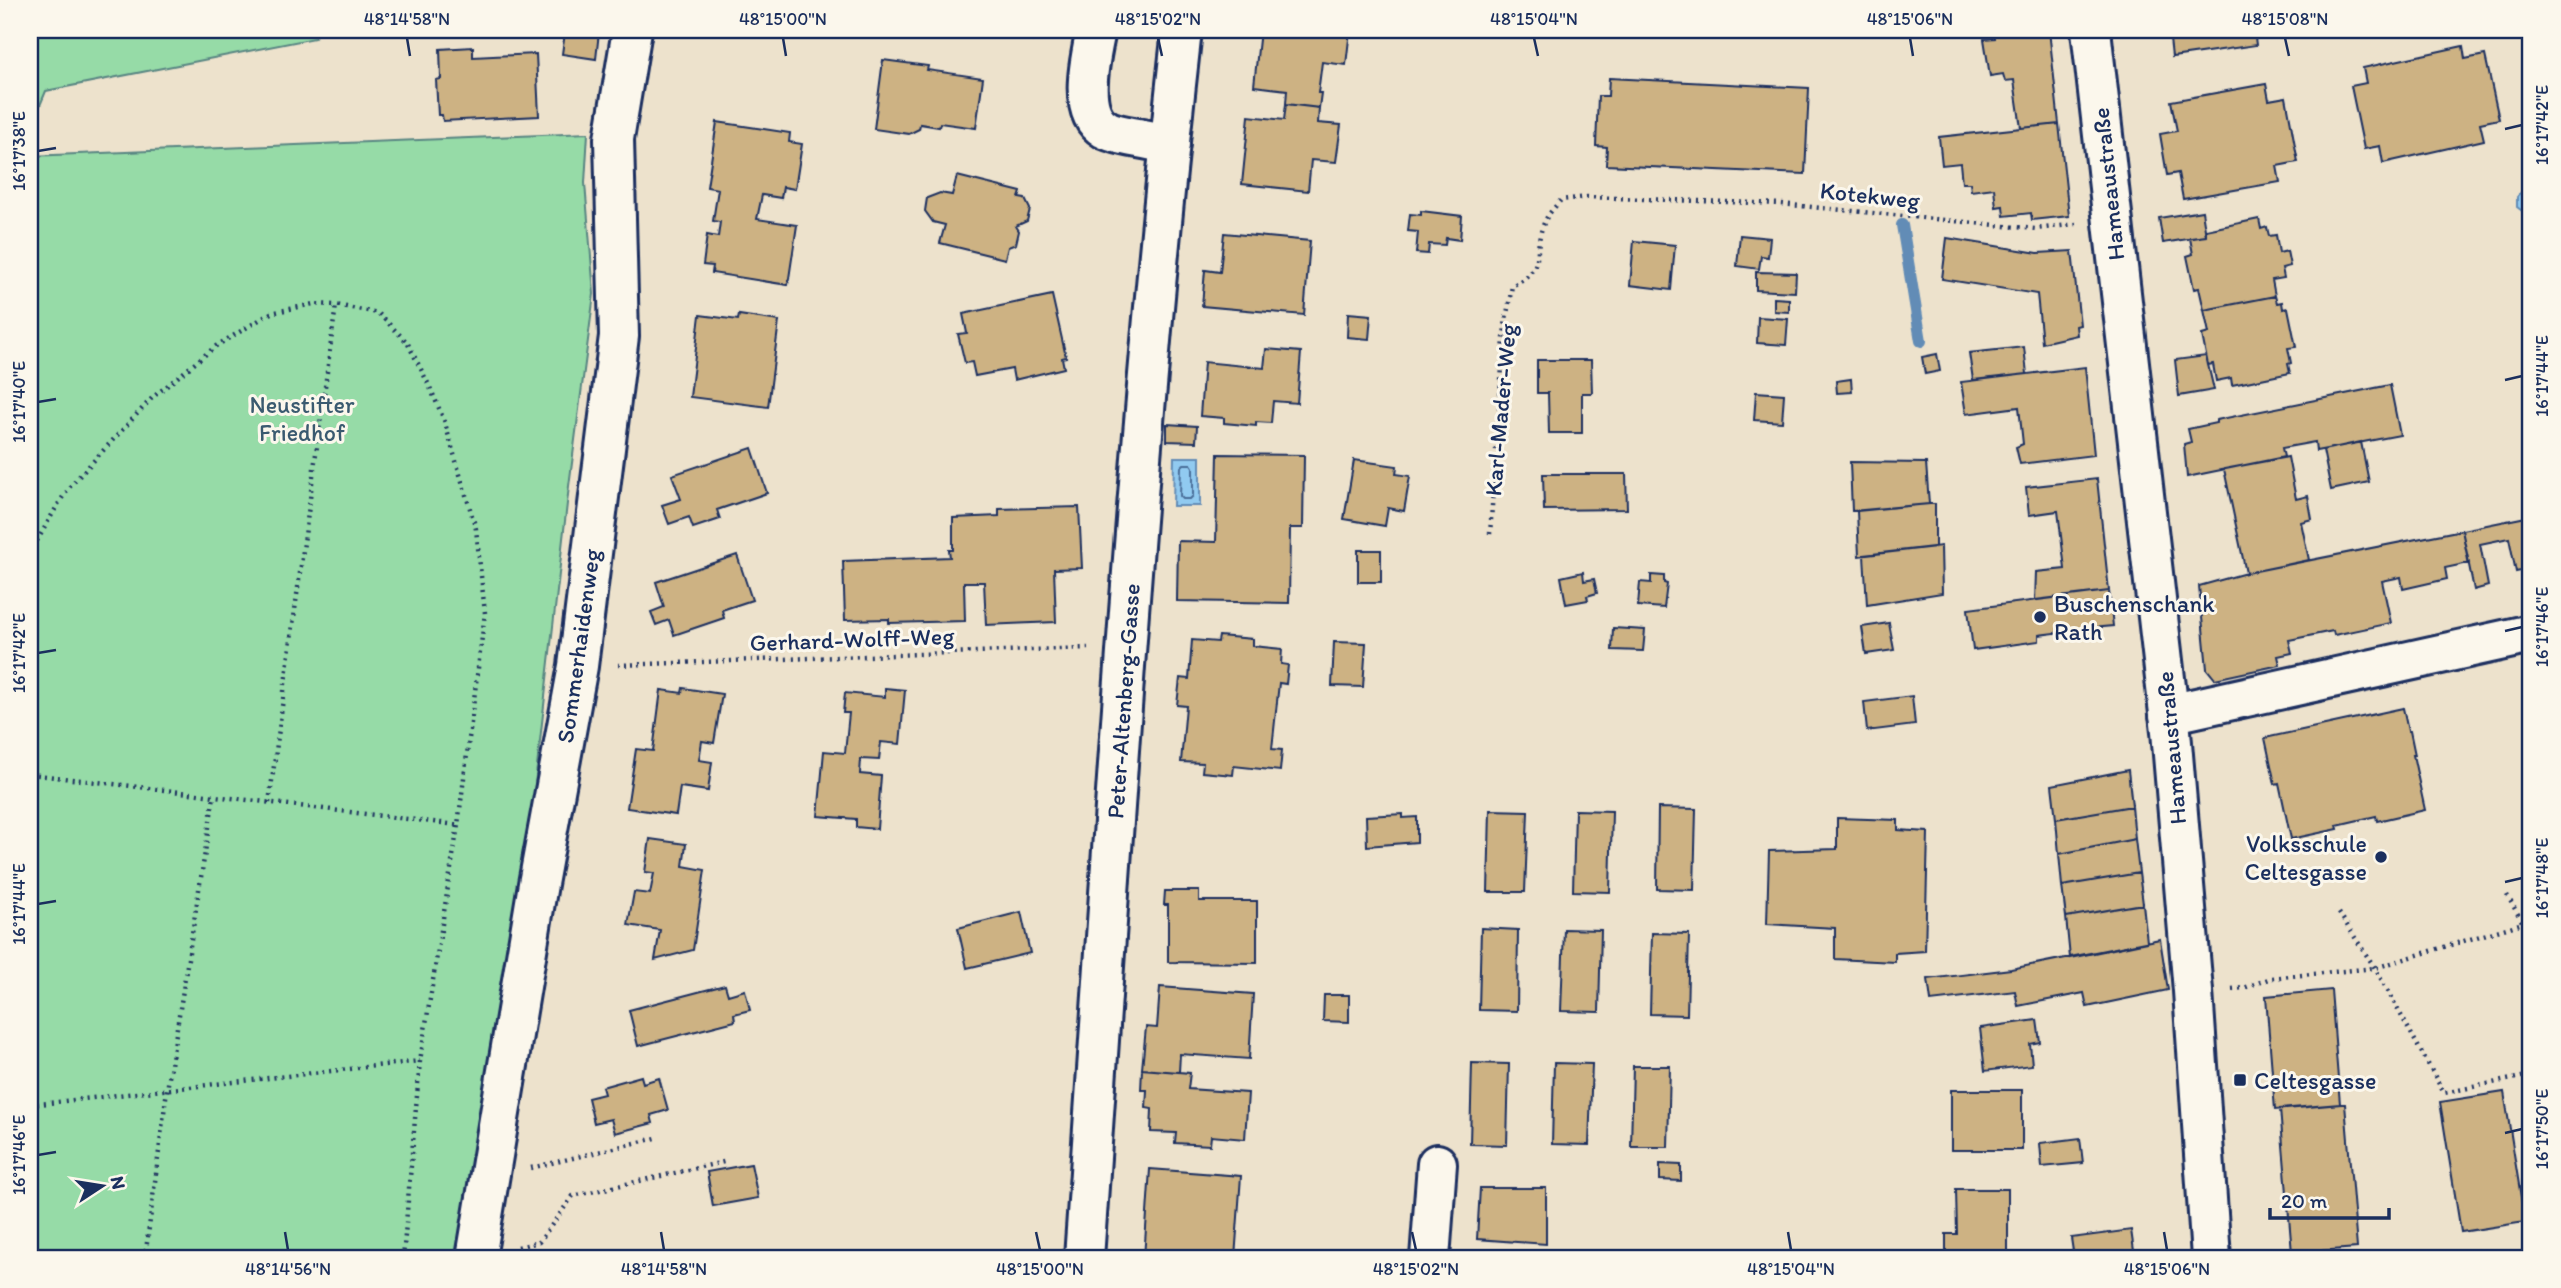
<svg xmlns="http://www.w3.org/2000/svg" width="2561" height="1288" viewBox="0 0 2561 1288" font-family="Itim,sans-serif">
<rect width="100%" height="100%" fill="#ede2cc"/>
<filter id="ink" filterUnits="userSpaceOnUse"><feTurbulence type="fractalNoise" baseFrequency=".0143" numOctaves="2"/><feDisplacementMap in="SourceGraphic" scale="14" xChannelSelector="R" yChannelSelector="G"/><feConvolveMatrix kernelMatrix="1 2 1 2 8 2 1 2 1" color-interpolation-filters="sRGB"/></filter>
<g filter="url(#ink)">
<!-- green -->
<path fill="#96dba7" stroke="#588582" stroke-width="2" d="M 30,30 L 317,30 L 315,38 L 46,91 L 30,129 Z
M 588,133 L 585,183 L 594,294 L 569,486 L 529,837 L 456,1258 L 30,1258 L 30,156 Z"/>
<!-- water -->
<path fill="#91caf0" stroke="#628cb6" stroke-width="2" d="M 2531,188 L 2531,212 L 2525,213 L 2517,207 L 2517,197 L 2523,190 Z
M 1174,457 L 1200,457 L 1200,506 L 1173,506 Z"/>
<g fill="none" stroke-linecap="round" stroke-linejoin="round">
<!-- shore -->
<path stroke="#4a6d98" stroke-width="2" d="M 1184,464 L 1191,464 L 1193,467 L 1193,496 L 1190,499 L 1183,499 L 1180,496 L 1181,467 Z"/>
<!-- stream -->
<path stroke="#628cb6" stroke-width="12" d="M 1902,225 L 1921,341"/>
</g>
<!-- building -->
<path fill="#cdb283" stroke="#1b2f5e" stroke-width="2" d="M 986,30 L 1034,30 L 1032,41 Z
M 1260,30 L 1350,30 L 1346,65 L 1322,62 L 1318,93 L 1321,93 L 1319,108 L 1286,104 L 1287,90 L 1254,86 Z
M 1994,30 L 2049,30 L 2059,124 L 2021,128 L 2014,80 L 2005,81 L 2003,74 L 1990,76 L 1984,39 L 1995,38 Z
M 2169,30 L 2254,30 L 2256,45 L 2172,57 Z
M 565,32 L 599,32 L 596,59 L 562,54 Z
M 2463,46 L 2465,59 L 2485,55 L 2499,119 L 2480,123 L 2484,140 L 2383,163 L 2380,146 L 2364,149 L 2351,86 L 2366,83 L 2363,68 Z
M 473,47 L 473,57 L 536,54 L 539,116 L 443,121 L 442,115 L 438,115 L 436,80 L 441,79 L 440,49 Z
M 883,60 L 928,66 L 927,70 L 983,78 L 976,128 L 940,123 L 939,127 L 920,124 L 919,129 L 909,134 L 874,129 Z
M 1609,78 L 1809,88 L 1805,174 L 1606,165 L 1607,147 L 1596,146 L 1598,96 L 1608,96 Z
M 2266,84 L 2269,100 L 2286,97 L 2298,162 L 2277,166 L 2280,182 L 2183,199 L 2178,173 L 2167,175 L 2160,134 L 2177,131 L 2171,101 Z
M 1286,104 L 1319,108 L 1318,123 L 1341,125 L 1336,162 L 1311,160 L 1308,191 L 1242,184 L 1249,116 L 1284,120 Z
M 717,122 L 790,133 L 789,142 L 802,144 L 795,189 L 783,187 L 781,198 L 762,195 L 757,219 L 797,225 L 788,285 L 712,273 L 713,266 L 703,265 L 707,235 L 718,237 L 720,222 L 713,221 L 718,189 L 707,187 Z
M 2059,124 L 2069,216 L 2032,220 L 2031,213 L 2004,216 L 2003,206 L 1996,207 L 1994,188 L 1971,191 L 1970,183 L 1962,183 L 1960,163 L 1942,165 L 1939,137 Z
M 2531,147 L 2531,171 L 2526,148 Z
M 957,176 L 1021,192 L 1019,198 L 1025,199 L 1030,209 L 1027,221 L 1016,226 L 1019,231 L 1016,244 L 1008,247 L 1005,259 L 940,243 L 945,225 L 933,222 L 925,211 L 927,198 L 940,193 L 952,195 Z
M 1421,211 L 1462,216 L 1460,240 L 1446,238 L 1445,245 L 1429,244 L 1428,254 L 1416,253 L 1418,232 L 1408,231 L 1410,214 L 1421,215 Z
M 2202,211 L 2206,236 L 2163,243 L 2159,218 Z
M 2259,219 L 2261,229 L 2267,227 L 2269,236 L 2276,235 L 2279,253 L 2287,251 L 2290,266 L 2282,268 L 2284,278 L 2272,280 L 2275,296 L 2204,310 L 2199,288 L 2194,289 L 2187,256 L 2193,254 L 2190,238 L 2206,236 L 2206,230 Z
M 1224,233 L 1310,241 L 1304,315 L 1202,306 L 1205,270 L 1220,272 Z
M 1740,235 L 1770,238 L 1768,257 L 1761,256 L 1759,269 L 1737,266 Z
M 1947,238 L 2038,253 L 2072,251 L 2080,325 L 2076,326 L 2077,335 L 2042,343 L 2037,294 L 1942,279 Z
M 1634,241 L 1675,245 L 1671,290 L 1630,285 Z
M 1756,272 L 1796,273 L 1795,292 L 1756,290 Z
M 1052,295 L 1066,357 L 1062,358 L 1064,368 L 1014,380 L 1012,369 L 975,376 L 972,362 L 965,363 L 958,334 L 967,333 L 963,314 Z
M 2275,296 L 2277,303 L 2282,302 L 2283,309 L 2288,308 L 2296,347 L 2288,348 L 2291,363 L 2288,364 L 2290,373 L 2232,385 L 2231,378 L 2216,381 L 2213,364 L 2208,365 L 2202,335 L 2209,333 L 2204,310 Z
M 1774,298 L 1789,299 L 1789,312 L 1774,311 Z
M 1348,313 L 1371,315 L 1369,339 L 1347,337 Z
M 700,315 L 738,320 L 739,315 L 779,321 L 768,407 L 690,397 Z
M 1758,317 L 1788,319 L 1786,345 L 1757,343 Z
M 2024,347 L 2027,374 L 1973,380 L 1969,353 Z
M 1266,349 L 1301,352 L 1297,403 L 1273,401 L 1271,423 L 1256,422 L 1256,426 L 1224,423 L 1224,418 L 1200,416 L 1204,362 L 1264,368 Z
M 1937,354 L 1940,371 L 1925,374 L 1922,357 Z
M 2206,356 L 2214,390 L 2179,396 L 2175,360 Z
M 1537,360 L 1591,360 L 1592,393 L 1582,393 L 1582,433 L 1549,433 L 1548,393 L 1537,393 Z
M 2085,367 L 2094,455 L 2020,464 L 2016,447 L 2023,444 L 2019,407 L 1966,414 L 1961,382 Z
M 1851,379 L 1852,392 L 1837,393 L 1836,381 Z
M 2390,385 L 2400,435 L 2316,451 L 2315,442 L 2282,448 L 2284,457 L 2187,477 L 2184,444 L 2191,442 L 2188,429 L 2216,423 L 2216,420 Z
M 1756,392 L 1784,394 L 1782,422 L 1754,420 Z
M 1167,424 L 1197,426 L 1196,442 L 1167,441 Z
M 2361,442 L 2369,482 L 2331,490 L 2323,450 Z
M 752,448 L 767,493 L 717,510 L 720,519 L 693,528 L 689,517 L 669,524 L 662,505 L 681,499 L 672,475 Z
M 1218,454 L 1304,455 L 1303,528 L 1290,528 L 1289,603 L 1177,601 L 1178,541 L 1216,542 Z
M 2288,457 L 2296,499 L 2308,496 L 2312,519 L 2301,522 L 2309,560 L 2246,573 L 2224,469 Z
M 1354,460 L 1397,466 L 1396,474 L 1410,476 L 1404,511 L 1388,508 L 1385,526 L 1344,519 Z
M 1850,462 L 1926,463 L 1929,504 L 1852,511 Z
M 1543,474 L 1626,474 L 1627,509 L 1544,510 Z
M 2097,479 L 2109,591 L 2035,600 L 2036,572 L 2065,569 L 2058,511 L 2029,515 L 2026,487 Z
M 1929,504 L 1935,504 L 1935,547 L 1859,556 L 1857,511 Z
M 1079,507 L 1082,568 L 1054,569 L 1056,622 L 986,625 L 984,582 L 964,582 L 965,621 L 889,623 L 889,619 L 845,620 L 843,561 L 950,557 L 949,550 L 953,550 L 953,518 L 999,516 L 999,509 Z
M 2531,516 L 2531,591 L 2529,591 L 2525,570 L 2516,572 L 2509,538 L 2480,544 L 2488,586 L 2474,590 L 2462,530 Z
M 2462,530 L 2469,563 L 2445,568 L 2447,579 L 2403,589 L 2401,577 L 2382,581 L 2391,623 L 2334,635 L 2333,631 L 2289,640 L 2292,653 L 2278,656 L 2280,665 L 2215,679 L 2207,669 L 2199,586 L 2246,573 Z
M 1941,546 L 1942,593 L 1867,605 L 1864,555 Z
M 1358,550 L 1381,550 L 1381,582 L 1358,582 Z
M 737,555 L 752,600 L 722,610 L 724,618 L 674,635 L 669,620 L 656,625 L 651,612 L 664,607 L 656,582 Z
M 1583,572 L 1584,581 L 1594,579 L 1597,593 L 1587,596 L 1588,600 L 1566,604 L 1561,577 Z
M 1651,575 L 1664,576 L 1664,583 L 1667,584 L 1664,608 L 1638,606 L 1640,582 L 1651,583 Z
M 2109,591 L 2113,626 L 2091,628 L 2088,636 L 2075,638 L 2070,631 L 2039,635 L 2039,641 L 1973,650 L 1968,609 Z
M 1889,623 L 1894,650 L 1866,654 L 1862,627 Z
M 1613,628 L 1645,630 L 1643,651 L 1612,650 Z
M 1219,636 L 1253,639 L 1253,646 L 1282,649 L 1281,664 L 1288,665 L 1286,684 L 1279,683 L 1272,749 L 1282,750 L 1280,771 L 1234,766 L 1233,775 L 1202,772 L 1203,763 L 1181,762 L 1186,706 L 1177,705 L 1180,678 L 1189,679 L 1192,640 L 1218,642 Z
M 1334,642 L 1366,643 L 1363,687 L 1332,686 Z
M 683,688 L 722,694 L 714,743 L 702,741 L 699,760 L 712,762 L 708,791 L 680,787 L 676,815 L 627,808 L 636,749 L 653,751 L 661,690 L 682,693 Z
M 885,688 L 905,690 L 900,744 L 881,742 L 879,760 L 861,759 L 860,774 L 881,776 L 877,829 L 856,827 L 856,819 L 818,816 L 824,751 L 845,753 L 849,713 L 843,713 L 845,693 L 885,697 Z
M 1912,696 L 1915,725 L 1867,731 L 1864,702 Z
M 2403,708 L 2408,731 L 2410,731 L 2415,755 L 2413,755 L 2425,810 L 2377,821 L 2376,816 L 2337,825 L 2338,829 L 2291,839 L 2279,783 L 2275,784 L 2265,738 Z
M 2128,770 L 2132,806 L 2056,819 L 2052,785 Z
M 2132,806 L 2135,839 L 2059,854 L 2056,819 Z
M 1658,808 L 1696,809 L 1694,890 L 1657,889 Z
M 1490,810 L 1528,811 L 1525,892 L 1488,892 Z
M 1575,810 L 1612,811 L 1610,892 L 1573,891 Z
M 1403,814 L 1403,818 L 1417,817 L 1417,842 L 1367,846 L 1366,816 Z
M 1837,818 L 1898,820 L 1898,830 L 1928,832 L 1925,951 L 1895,953 L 1895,962 L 1835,959 L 1835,928 L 1767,924 L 1769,851 L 1837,849 Z
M 650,839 L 686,844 L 683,866 L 705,870 L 693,950 L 655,960 L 660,930 L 628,925 L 634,892 L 650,894 L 654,873 L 645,872 Z
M 2135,839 L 2139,873 L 2062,886 L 2059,854 Z
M 2139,873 L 2143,904 L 2066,917 L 2062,886 Z
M 1165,891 L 1199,891 L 1199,901 L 1257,901 L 1257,963 L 1168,962 L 1168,905 L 1164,905 Z
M 2143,904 L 2147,942 L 2070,958 L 2066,917 Z
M 1021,912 L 1030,953 L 967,968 L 958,928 Z
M 1481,928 L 1518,930 L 1517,1011 L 1479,1010 Z
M 1564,929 L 1601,930 L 1599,1012 L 1561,1011 Z
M 1652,933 L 1689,934 L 1687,1015 L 1650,1014 Z
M 2160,939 L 2168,990 L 2087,1007 L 2084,993 L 2018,1006 L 2015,991 L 1931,1001 L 1928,979 L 2011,969 Z
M 725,985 L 728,995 L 745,990 L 750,1010 L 734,1014 L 735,1021 L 638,1046 L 629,1010 Z
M 1160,987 L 1253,994 L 1249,1059 L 1180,1054 L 1179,1072 L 1142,1069 L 1146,1027 L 1157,1028 Z
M 2331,990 L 2340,1104 L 2275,1110 L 2266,996 Z
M 1324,995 L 1349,995 L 1349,1022 L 1323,1021 Z
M 2037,1020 L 2040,1042 L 2030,1044 L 2032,1065 L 1985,1071 L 1980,1028 Z
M 1472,1063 L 1509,1064 L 1507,1145 L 1470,1144 Z
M 1554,1063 L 1592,1064 L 1589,1145 L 1552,1144 Z
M 1633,1066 L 1670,1066 L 1668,1147 L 1631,1147 Z
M 1142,1069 L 1190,1073 L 1188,1089 L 1248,1093 L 1245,1139 L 1211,1136 L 1210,1145 L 1175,1143 L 1176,1133 L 1151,1132 L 1152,1109 L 1146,1108 L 1147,1090 L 1141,1090 Z
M 641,1076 L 643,1083 L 659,1078 L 668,1110 L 651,1115 L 653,1123 L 615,1133 L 611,1119 L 594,1123 L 588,1098 L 604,1094 L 602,1087 Z
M 1951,1090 L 2022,1090 L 2022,1150 L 1951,1150 Z
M 2504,1092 L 2525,1222 L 2461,1232 L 2440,1102 Z
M 2340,1104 L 2345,1104 L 2357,1248 L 2292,1253 L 2280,1109 Z
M 2080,1138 L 2083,1163 L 2042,1167 L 2040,1143 Z
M 751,1164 L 758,1198 L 713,1206 L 707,1172 Z
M 1660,1164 L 1681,1165 L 1681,1181 L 1660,1180 Z
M 1150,1169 L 1241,1176 L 1235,1258 L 1144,1258 Z
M 1480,1188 L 1546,1188 L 1546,1244 L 1477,1239 Z
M 1956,1189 L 2008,1189 L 2008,1253 L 1946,1253 L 1946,1234 L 1957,1234 Z
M 2131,1230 L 2135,1258 L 2074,1258 L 2071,1238 Z"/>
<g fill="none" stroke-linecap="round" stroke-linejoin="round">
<!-- minor casing -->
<g stroke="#1b2f5e" stroke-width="44">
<path id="minor" d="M 1096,30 C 1091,56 1076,112 1105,129 C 1114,135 1156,141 1170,144
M 2169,714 L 2531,634
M 476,1258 L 538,884 L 578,666 L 619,336 L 614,139 L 632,30
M 1084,1258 C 1113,848 1136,438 1182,30
M 1430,1258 L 1437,1164"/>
</g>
<!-- secondary casing -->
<g stroke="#1b2f5e" stroke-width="44">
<path id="secondary" d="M 2091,30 L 2171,731 L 2193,991 L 2211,1258"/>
</g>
<!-- path -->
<path stroke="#1b2f5e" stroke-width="4.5" stroke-dasharray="2 5" stroke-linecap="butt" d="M 1490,534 L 1505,325 L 1512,286 C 1549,266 1531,254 1544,223 C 1547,215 1555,207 1561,200 L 1587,197 L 1781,204 L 2036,229 L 2076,224
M 30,553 L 60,501 L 72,484 L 152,398 L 216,346 L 271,313 L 313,304 L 336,305 L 378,313 L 407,342 L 429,385 L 444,420 L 476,529 L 485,613 L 458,825 L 420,1061 L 403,1258
M 618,665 L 1088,648
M 2525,675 L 2531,703
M 30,774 L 458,825
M 269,803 L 336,305
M 2507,895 L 2523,923
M 2339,913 L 2375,968 L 2444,1093 L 2531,1075
M 2232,989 L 2244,988 L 2271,978 L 2375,968 L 2523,923 L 2531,918
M 30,1105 L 420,1061
M 531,1168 L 656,1138
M 518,1247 L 539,1242 L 573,1196 L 728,1161
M 145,1258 L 167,1090 L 214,796"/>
<!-- minor -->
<use href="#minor" stroke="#fbf7ec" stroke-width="38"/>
<!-- secondary -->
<use href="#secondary" stroke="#fbf7ec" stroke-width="38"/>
</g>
</g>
<!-- ticks -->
<path fill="none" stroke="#1b2f5e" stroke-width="2.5" d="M 407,38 L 410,56M 783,38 L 786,56M 1158,38 L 1162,56M 1534,38 L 1538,56M 1910,38 L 1913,56M 2285,38 L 2289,56M 2505,129 L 2522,125M 38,151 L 56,148M 2505,380 L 2522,376M 38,402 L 56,399M 2505,631 L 2522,627M 38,653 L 56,650M 2505,882 L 2522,878M 38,904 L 56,901M 2505,1133 L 2522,1129M 38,1155 L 56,1152M 285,1232 L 288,1250M 661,1232 L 664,1250M 1036,1232 L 1040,1250M 1412,1232 L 1416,1250M 1788,1232 L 1791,1250M 2164,1232 L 2167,1250"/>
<!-- markers -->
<g fill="#1b2f5e" stroke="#fbf7ec" stroke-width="2.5">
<circle cx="2040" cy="617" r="7"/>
<circle cx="2381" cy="857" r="7"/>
<rect x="2233" y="1073" width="14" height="14" rx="3.5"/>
</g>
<g text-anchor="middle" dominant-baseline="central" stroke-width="6" stroke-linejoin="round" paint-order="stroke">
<!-- street labels -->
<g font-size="24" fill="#1b2f5e" stroke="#fbf7ec">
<text transform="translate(2108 184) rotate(-96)">Hameaustraße</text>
<text transform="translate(1870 195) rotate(6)">Kotekweg</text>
<text transform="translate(1500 410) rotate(-85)">Karl-Mader-Weg</text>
<text transform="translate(852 639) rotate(-2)">Gerhard-Wolff-Weg</text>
<text transform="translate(578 646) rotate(-82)">Sommerhaidenweg</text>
<text transform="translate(1123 701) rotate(-86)">Peter-Altenberg-Gasse</text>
<text transform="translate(2171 748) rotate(-95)">Hameaustraße</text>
</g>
<!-- park labels -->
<g font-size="24" fill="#3a5a70" stroke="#fbf7ec">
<text x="302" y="404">Neustifter<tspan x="302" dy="28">Friedhof</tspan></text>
</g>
<!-- poi labels -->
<g font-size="24" fill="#1b2f5e" stroke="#fbf7ec" text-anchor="start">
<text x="2054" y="603">Buschenschank<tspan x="2054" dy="28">Rath</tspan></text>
<text x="2367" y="843" text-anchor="end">Volksschule<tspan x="2367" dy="28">Celtesgasse</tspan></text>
<text x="2254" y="1080">Celtesgasse</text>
</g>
</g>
<!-- margin -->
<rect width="2561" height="1288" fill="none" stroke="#fbf7ec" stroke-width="77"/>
<!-- north arrow -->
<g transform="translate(102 1186) rotate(78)" stroke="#fbf7ec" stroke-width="5" paint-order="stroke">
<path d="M0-5L12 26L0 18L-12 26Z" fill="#1b2f5e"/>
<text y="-10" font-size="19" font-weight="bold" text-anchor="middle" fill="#1b2f5e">N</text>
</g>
<!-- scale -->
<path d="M2270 1208v10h119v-10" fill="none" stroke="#1b2f5e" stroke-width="3.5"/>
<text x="2281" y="1208" font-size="21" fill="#1b2f5e" stroke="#fbf7ec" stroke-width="5" paint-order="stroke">20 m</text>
<rect x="38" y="38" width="2484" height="1212" fill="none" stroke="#1b2f5e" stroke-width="2.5"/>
<g font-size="18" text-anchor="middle" fill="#1b2f5e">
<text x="407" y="25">48°14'58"N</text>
<text x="783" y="25">48°15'00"N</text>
<text x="1158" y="25">48°15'02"N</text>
<text x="1534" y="25">48°15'04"N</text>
<text x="1910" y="25">48°15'06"N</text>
<text x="2285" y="25">48°15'08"N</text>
<text transform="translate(2542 125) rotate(-90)" y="6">16°17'42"E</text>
<text transform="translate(19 151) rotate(-90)" y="6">16°17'38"E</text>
<text transform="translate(2542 376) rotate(-90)" y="6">16°17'44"E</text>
<text transform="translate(19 402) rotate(-90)" y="6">16°17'40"E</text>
<text transform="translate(2542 627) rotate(-90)" y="6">16°17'46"E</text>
<text transform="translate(19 653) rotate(-90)" y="6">16°17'42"E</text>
<text transform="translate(2542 878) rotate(-90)" y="6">16°17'48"E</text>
<text transform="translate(19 904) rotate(-90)" y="6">16°17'44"E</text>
<text transform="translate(2542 1129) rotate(-90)" y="6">16°17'50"E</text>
<text transform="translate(19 1155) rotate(-90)" y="6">16°17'46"E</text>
<text x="288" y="1275">48°14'56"N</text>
<text x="664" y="1275">48°14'58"N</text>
<text x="1040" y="1275">48°15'00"N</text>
<text x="1416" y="1275">48°15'02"N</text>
<text x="1791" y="1275">48°15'04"N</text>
<text x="2167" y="1275">48°15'06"N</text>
</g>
</svg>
